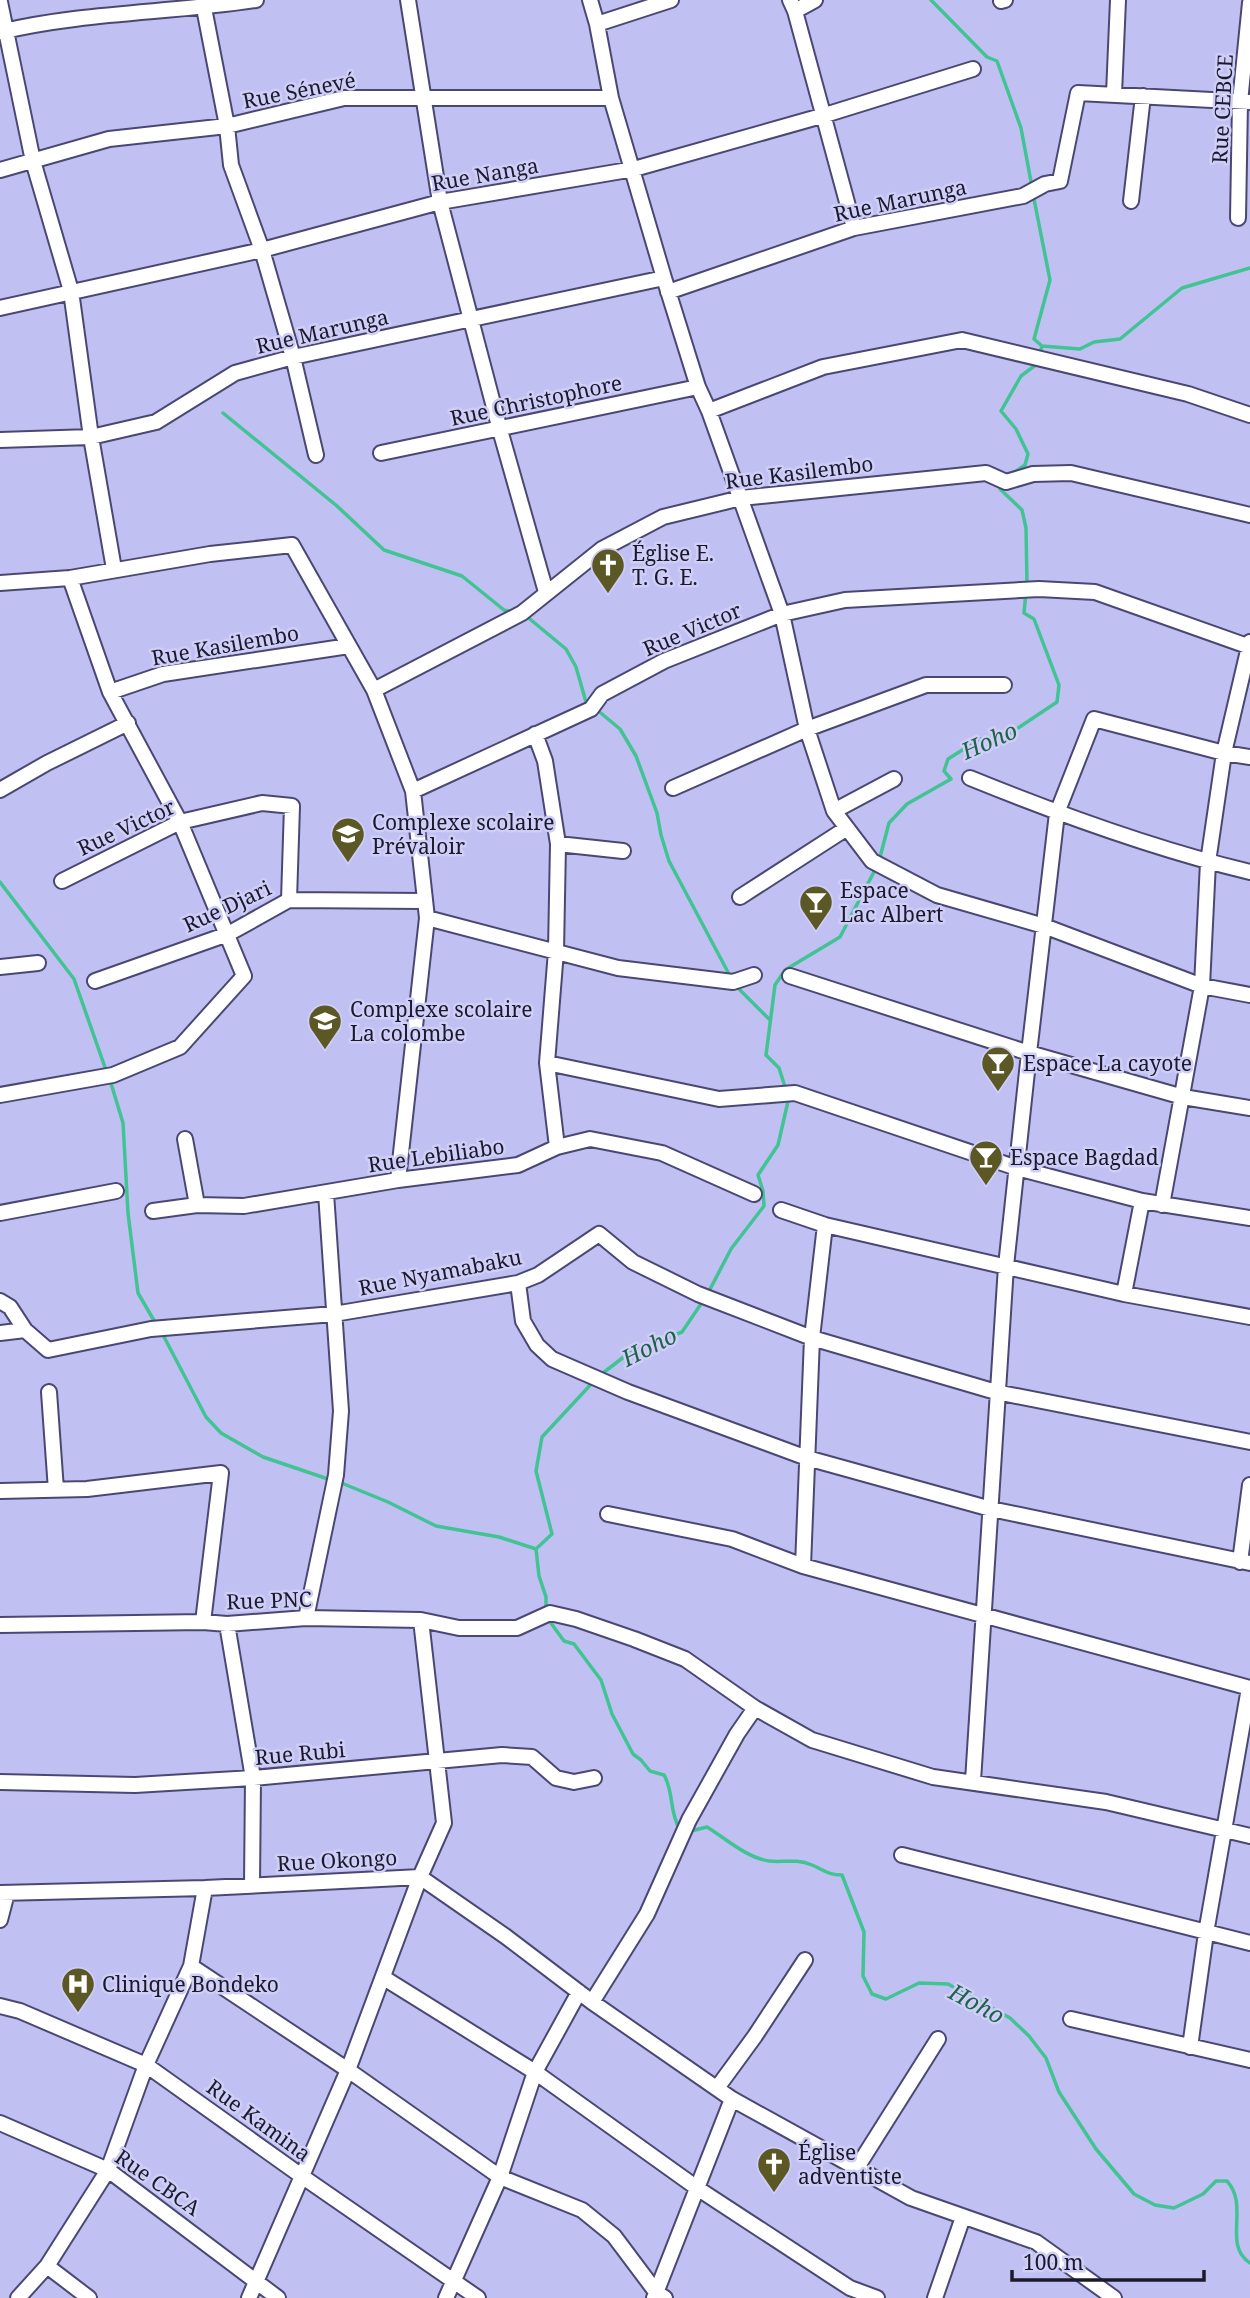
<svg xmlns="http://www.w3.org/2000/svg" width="1250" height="2298" viewBox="0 0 1250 2298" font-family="'Noto Serif',serif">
<rect width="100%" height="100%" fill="#c0c0f3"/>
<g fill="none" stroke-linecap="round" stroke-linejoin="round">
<!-- stream -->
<path stroke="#41c393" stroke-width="3.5" d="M 931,0 L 987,57 L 997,61 L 1021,128 L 1032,187
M 1033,194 L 1050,280 L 1034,339 L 1042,346
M 1042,346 L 1080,349 L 1094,342 L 1120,339 L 1182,288 L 1250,268
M 1039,356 L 1042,346
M 223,413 L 337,506 L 384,550 L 462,576 L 504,610 L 514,612
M 1012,474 L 1025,465 L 1028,454 L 1016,429 L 1001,411 L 1021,376 L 1037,364
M 1002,483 L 1000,489 L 1022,510 L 1026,528 L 1027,584
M 525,615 L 566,649 L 576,667 L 586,702 L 590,704
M 596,709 L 620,729 L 636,756 L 657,813 L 661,835 L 669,861 L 730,976
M 879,861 L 889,823 L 907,804 L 951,779 L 944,771 L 948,759 L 980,739 L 1006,736 L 1057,702 L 1059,685 L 1034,619 L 1024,613 L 1026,592
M 0,882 L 74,979 L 107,1073
M 736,986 L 770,1020
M 110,1080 L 123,1123 L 128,1213 L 138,1293 L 156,1324
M 786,1090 L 779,1068 L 766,1055 L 775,985 L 785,970 L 840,937 L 876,868
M 707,1295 L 731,1249 L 764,1206 L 763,1191 L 758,1175 L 778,1145 L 789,1097
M 162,1333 L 206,1417 L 221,1433 L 263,1457 L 331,1480
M 599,1376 L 629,1353 L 682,1332 L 703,1301
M 339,1482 L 388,1502 L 436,1526 L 499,1537 L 536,1549
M 536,1549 L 552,1534 L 536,1471 L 542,1437 L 594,1381
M 536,1549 L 539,1576 L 546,1597 L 546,1609
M 548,1619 L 564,1641 L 574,1644 L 601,1680 L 612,1714 L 633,1754 L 641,1760 L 650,1771 L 664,1775 C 674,1792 669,1810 679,1828
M 687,1832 L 707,1827 C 725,1838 747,1858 769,1861 C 783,1863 795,1858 812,1865 C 824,1870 828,1875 842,1875 L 864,1932 L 863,1976 L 872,1994 L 886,1999 L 919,1983 L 948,1984 L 1010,2018 L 1029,2036 L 1046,2058 L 1059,2092 L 1096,2149 L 1134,2194 L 1155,2205 L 1174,2208 L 1203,2194 L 1216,2181 L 1227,2181 C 1250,2206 1222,2245 1250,2263"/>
<!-- minor casing -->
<g stroke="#4a4873" stroke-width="18">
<path id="minor" d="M 408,0 L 440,202 L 500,430 L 546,592
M 590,0 L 597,24 L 611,98 L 664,278 L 698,387 L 709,411 L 782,614 L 807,729 L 834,811 L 872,861 L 937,895 L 1044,926 L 1202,986 L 1250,995
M 790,0 L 795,11 L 854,228
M 1001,1 L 1005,0
M 0,2 L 33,161 L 71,291 L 91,437 L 114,569
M 204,8 L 227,126 L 231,165 L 262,250 L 293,357 L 316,455
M 795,11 L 815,0
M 597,24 L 671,0
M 0,32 C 84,12 171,13 256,0
M 1114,94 L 1118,0
M 0,170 L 109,139 L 227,126 L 344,98 L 611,98
M 1131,201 L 1143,96
M 1238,218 L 1240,102 L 1250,3
M 668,292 L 854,228 L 1023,196 L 1045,184 L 1060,181 L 1078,93 L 1250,102
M 0,308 L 262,250 L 440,202 L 634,169 L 825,115 L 973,69
M 709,411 L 823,367 L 962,340 L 1188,394 L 1250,415
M 0,440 L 91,437 L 156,422 L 235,373 L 293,357 L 664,278
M 381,453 L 698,387
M 0,583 L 70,578 L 210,554 L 292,545 L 374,690 L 413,791 L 427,918 L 398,1180
M 374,690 L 522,613 L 602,549 L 663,517 L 741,498 L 986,473 L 1006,482 L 1033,474 L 1071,473 L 1250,515
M 110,692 L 163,674 L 349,646
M 535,734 L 545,761 L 558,844 L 556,951 L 547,1063 L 557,1147
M 970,778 C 1061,815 1154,849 1250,872
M 673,788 L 807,729 L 926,685 L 1004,685
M 0,790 L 47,763 L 128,723
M 413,791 L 591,709 L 602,694 L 664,661 L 782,614 L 845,600 L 1039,589 L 1095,592 L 1250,647
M 834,811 L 894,779
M 558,844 L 623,851
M 62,881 L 180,822 L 262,803 L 292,806 L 289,900
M 740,897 L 847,828
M 427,918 L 618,968 L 733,982 L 754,975
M 0,967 L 38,963
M 790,976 L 1029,1053 L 1183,1097 L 1250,1108
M 95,981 L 228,934 L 289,900 L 424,901
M 547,1063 L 719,1099 L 795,1093 L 1017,1168 L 1142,1201 L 1250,1218
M 0,1095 L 113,1075 L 180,1047 L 244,976 L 180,822 L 110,692 L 70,578
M 185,1139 L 197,1205
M 1162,1205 L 1202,986 L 1208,862 L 1224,753 L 1250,642
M 781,1210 L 825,1225 L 1124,1294 L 1250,1317
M 153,1211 L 197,1205 L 244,1206 L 398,1180 L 518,1165 L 557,1147 L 590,1139 L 662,1153 L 754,1194
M 0,1213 L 116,1191
M 518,1283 L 523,1321 L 537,1345 L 552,1359 L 628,1392 L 807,1458 L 991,1509 L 1250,1563
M 1124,1294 L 1142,1201
M 0,1301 L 10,1307 L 25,1330
M 0,1333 L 25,1330 L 48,1350 L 151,1329 L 334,1314 L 518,1283 L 538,1275 L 599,1234 L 633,1262 L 698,1294 L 812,1338 L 996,1392 L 1250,1442
M 49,1392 L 56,1490
M 0,1491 L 87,1489 L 221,1473 L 203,1622
M 608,1514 L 732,1539 L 803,1566 L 1250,1688
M 1240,1562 L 1250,1485
M 803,1566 L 812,1338 L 825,1225
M 306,1618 L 336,1475 L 341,1411 L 326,1193
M 227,1624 L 253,1778 L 252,1885
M 0,1625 L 203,1622 L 227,1624 L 306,1618 L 421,1620 L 459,1628 L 517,1628 L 550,1613 L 576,1619 L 634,1639 L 685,1659 L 755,1708 L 812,1740 L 933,1777 L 1106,1802 L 1250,1836
M 973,1781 L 1006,1266 L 1029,1053 L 1057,813 L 1094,719 L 1224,753 L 1250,757
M 0,1782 L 135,1785 L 253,1778 L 502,1755 L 532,1757 L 556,1778 L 574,1782 L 594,1778
M 902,1855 L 1250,1943
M 0,1893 L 205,1888 L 420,1877 L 505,1936 L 592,2002 L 732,2099 L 911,2198 L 1036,2242 L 1114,2298
M 0,1920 L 7,1893
M 191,1966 L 348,2070 L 500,2177 L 582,2210 L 614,2236 L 656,2292 L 665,2298
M 384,1978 L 535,2072 L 697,2188 L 850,2288 L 877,2298
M 592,2002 L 647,1914 L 689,1820 L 737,1734 L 755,1708
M 0,2006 L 20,2011 L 146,2065 L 303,2177 L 478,2298
M 1071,2019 L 1250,2060
M 1190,2047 L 1206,1933 L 1249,1688
M 717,2088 L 755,2036 L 805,1960
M 0,2123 L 108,2170 L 278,2298
M 856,2169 L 938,2039
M 47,2266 L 89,2298
M 18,2298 L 47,2266 L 108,2170 L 146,2065 L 191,1966 L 205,1888
M 249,2298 L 348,2070 L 420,1877 L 444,1823 L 421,1620
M 446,2298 L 500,2177 L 535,2072 L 579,1992
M 654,2298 L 732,2099
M 935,2298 L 963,2217"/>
</g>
<!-- minor -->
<use href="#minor" stroke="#fff" stroke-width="14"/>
</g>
<!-- icons -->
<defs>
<g id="church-pin" transform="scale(1.75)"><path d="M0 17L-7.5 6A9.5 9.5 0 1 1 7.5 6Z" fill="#5c5825" stroke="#cecef7"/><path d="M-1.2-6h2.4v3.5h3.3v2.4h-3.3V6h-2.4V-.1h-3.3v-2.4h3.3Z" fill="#fff"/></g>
<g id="school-pin" transform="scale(1.75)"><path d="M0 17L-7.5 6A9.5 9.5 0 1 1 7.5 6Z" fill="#5c5825" stroke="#cecef7"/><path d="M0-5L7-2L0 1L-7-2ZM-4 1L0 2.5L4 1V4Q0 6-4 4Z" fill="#fff"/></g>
<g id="bar-pin" transform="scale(1.75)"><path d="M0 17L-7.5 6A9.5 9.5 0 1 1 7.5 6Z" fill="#5c5825" stroke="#cecef7"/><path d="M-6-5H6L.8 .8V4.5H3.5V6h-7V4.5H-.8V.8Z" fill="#fff"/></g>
<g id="hospital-pin" transform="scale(1.75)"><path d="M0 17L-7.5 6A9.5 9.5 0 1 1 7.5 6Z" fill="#5c5825" stroke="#cecef7"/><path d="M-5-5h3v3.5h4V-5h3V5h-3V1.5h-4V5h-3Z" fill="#fff"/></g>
</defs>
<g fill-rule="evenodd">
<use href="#church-pin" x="608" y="565"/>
<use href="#school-pin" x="348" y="834"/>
<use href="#bar-pin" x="816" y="902"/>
<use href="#school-pin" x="325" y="1021"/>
<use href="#bar-pin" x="998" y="1063"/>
<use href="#bar-pin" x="986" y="1157"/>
<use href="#hospital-pin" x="78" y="1984"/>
<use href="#church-pin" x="774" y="2164"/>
</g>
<g text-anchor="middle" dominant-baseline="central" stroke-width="5" stroke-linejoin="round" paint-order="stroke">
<!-- street labels -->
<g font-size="21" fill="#1b1a2d" stroke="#cecef7">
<text transform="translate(299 90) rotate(-11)">Rue Sénevé</text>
<text transform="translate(1222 109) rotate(-87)">Rue CEBCE</text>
<text transform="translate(485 174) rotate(-10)">Rue Nanga</text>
<text transform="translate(900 200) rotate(-12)">Rue Marunga</text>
<text transform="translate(322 331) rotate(-13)">Rue Marunga</text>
<text transform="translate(536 400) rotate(-12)">Rue Christophore</text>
<text transform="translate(799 472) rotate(-7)">Rue Kasilembo</text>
<text transform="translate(692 629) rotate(-23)">Rue Victor</text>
<text transform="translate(225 645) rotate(-10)">Rue Kasilembo</text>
<text transform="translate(126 827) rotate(-25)">Rue Victor</text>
<text transform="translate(227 906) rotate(-25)">Rue Djari</text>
<text transform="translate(436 1155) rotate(-8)">Rue Lebiliabo</text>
<text transform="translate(440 1272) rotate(-11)">Rue Nyamabaku</text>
<text transform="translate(269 1600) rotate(-2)">Rue PNC</text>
<text transform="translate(300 1753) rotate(-5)">Rue Rubi</text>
<text transform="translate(337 1860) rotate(-3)">Rue Okongo</text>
<text transform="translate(259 2120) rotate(36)">Rue Kamina</text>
<text transform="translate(158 2182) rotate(35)">Rue CBCA</text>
</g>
<!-- poi labels -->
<g font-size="21" fill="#1b1a2d" stroke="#cecef7" text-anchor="start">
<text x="632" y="553">Église E.<tspan x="632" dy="24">T. G. E.</tspan></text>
<text x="372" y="822">Complexe scolaire<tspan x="372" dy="24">Prévaloir</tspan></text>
<text x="840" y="890">Espace<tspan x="840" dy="24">Lac Albert</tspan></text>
<text x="350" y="1009">Complexe scolaire<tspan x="350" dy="24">La colombe</tspan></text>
<text x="1023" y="1063">Espace La cayote</text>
<text x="1010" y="1157">Espace Bagdad</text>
<text x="102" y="1984">Clinique Bondeko</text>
<text x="798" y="2152">Église<tspan x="798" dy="24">adventiste</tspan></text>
</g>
<!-- water labels -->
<g font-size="23" font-style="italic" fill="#1f6249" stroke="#cecef7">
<text transform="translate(989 740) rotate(-24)">Hoho</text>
<text transform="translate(649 1346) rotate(-27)">Hoho</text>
<text transform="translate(977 2003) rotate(28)">Hoho</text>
</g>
</g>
<!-- scale -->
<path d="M1012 2270v10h192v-10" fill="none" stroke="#1b1a2d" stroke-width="3.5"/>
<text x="1023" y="2270" font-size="21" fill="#1b1a2d" stroke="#cecef7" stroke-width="5" paint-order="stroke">100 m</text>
</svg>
